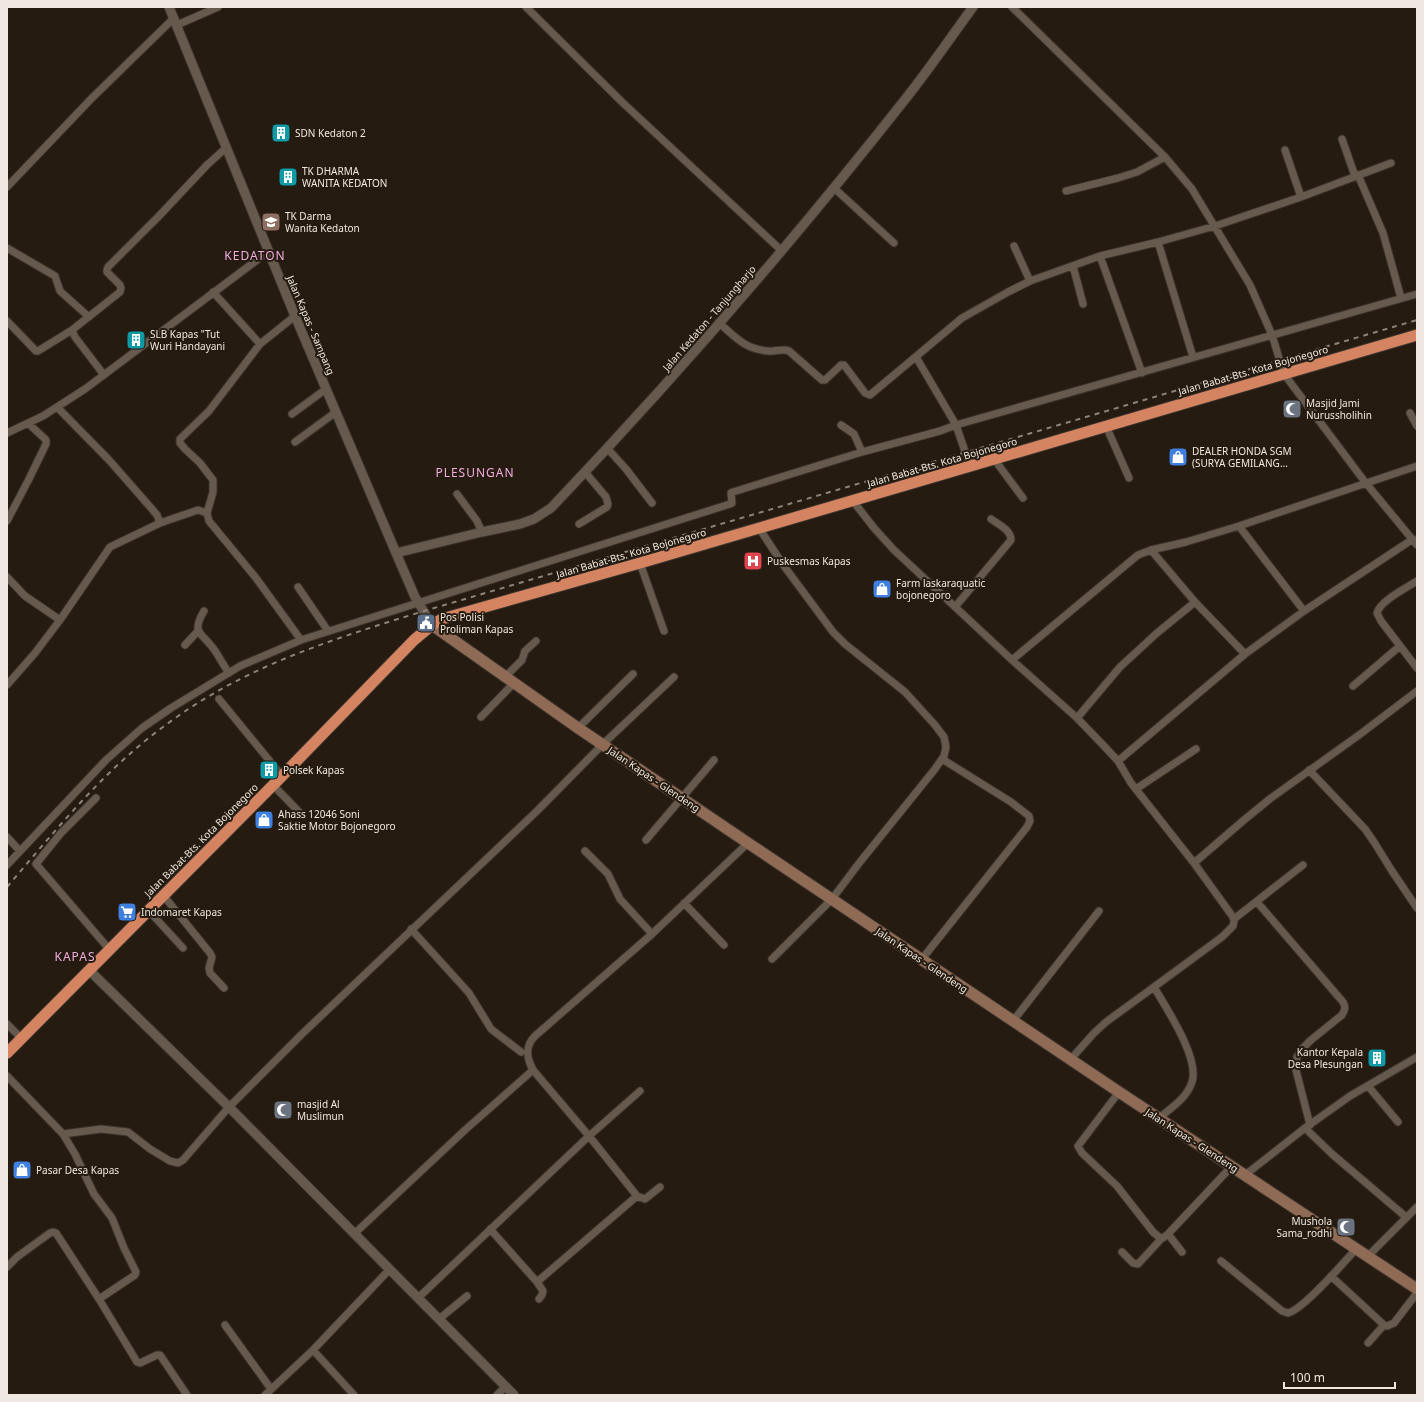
<svg xmlns="http://www.w3.org/2000/svg" width="1424" height="1402" viewBox="0 0 1424 1402" font-family="'Noto Sans',sans-serif">
<rect width="100%" height="100%" fill="#251b10"/>
<g fill="none" stroke-linecap="round" stroke-linejoin="round">
<!-- minor casing -->
<g stroke="#3b332e" stroke-width="9">
<path id="minor" d="M 526,7 L 622,102 L 782,251
M 1012,7 L 1165,157 L 1192,189 L 1250,285 L 1272,335 L 1284,374 L 1365,482 L 1417,545
M 177,25 L 218,7
M 1342,139 L 1355,176
M 1285,150 L 1301,197
M 1358,175 L 1383,233 L 1401,298
M 7,187 L 91,99 L 174,18
M 834,188 L 894,243
M 1066,191 L 1118,178 L 1137,172 L 1165,157
M 1158,242 L 1193,357
M 1014,246 L 1030,281
M 7,248 L 55,276 L 60,291 L 89,317
M 1100,256 L 1142,373
M 1073,266 L 1083,304
M 213,292 L 260,344 L 209,411 L 180,439 L 180,443 L 185,449 L 200,463 L 213,480 L 213,492 L 207,513 L 209,521 L 256,578 L 301,640
M 7,321 L 36,351 L 38,351 L 72,330
M 719,323 C 736,337 744,349 768,351 C 775,352 782,348 789,351 L 822,380 L 825,380 L 841,365 L 844,365 L 865,393 L 870,395 L 962,318 L 1008,292 L 1030,281 L 1100,256 L 1158,242 L 1215,226 L 1301,197 L 1391,163
M 260,344 L 295,316
M 916,357 L 956,425 L 970,466
M 104,375 L 75,337 L 72,330 L 120,292 L 121,288 L 120,285 L 107,272 L 107,270 L 108,267 L 159,216 L 207,165 L 227,147
M 57,407 L 109,460 L 152,509 L 157,515 L 160,523
M 1410,413 L 1417,426
M 292,414 L 326,389
M 841,425 L 854,434 L 862,452
M 1106,426 L 1129,478
M 7,433 L 43,416 L 85,389 L 269,251
M 295,442 L 336,412
M 607,448 L 626,469 L 652,503
M 994,459 L 1023,498
M 457,494 L 477,521 L 482,532
M 853,501 L 874,528 L 894,550 L 1012,660 L 1077,718 L 1104,746 L 1118,761 L 1131,783 L 1194,863 L 1233,917 L 1234,921 L 1233,926 L 1222,937 L 1154,987 C 1166,1008 1200,1058 1192,1082 C 1187,1098 1171,1108 1159,1118
M 7,521 L 29,479 L 46,444 L 46,440 L 44,438 L 29,424
M 579,524 L 607,507 L 608,504 L 606,497 L 585,472
M 1239,526 L 1304,611
M 759,528 L 784,566 L 833,632 L 845,644 L 905,692 L 935,725 L 944,737 L 946,747 L 944,756 L 935,769 L 860,862 L 832,899 L 772,959
M 1151,550 L 1195,602 L 1245,654
M 640,563 L 664,631
M 7,577 L 25,596 L 60,620
M 1417,581 C 1406,588 1380,601 1377,613 L 1381,621 L 1417,668
M 298,587 L 328,631
M 955,607 L 1011,540 C 1011,530 998,524 991,519
M 204,611 C 191,633 201,632 213,648 C 219,656 223,665 229,673
M 185,645 L 198,631
M 1012,660 L 1138,555 L 1151,550 L 1186,542 L 1239,526 L 1417,466
M 505,677 L 522,660 L 525,651 L 536,641
M 7,685 L 35,653 L 60,620 L 110,547 L 160,523 L 198,510 L 207,513
M 1353,686 L 1400,646
M 219,699 L 282,776
M 481,717 L 514,683
M 1077,718 L 1120,667 L 1157,633 L 1195,602
M 578,728 L 633,674
M 1118,761 L 1245,654 L 1304,611 L 1413,539
M 1309,770 L 1365,829 L 1374,842 L 1392,871 L 1417,908
M 273,785 L 302,815
M 1136,789 L 1196,749
M 96,798 L 61,833 L 36,864 L 109,949
M 7,837 L 20,851
M 646,840 L 714,760
M 585,851 L 608,874 L 620,899 L 652,934
M 1194,863 L 1244,820 L 1271,798 L 1359,735 L 1417,691
M 7,865 L 106,760 L 142,728 L 171,708 L 240,666 L 301,640 L 730,504 L 732,503 L 731,493 L 733,492 L 862,452 L 940,431 L 956,425 L 1417,294
M 163,895 L 210,953 L 212,957 L 209,968 L 210,973 L 224,988
M 1257,902 L 1343,1002 C 1346,1007 1345,1010 1342,1015 L 1311,1040 L 1302,1049 L 1297,1057 L 1296,1070 L 1310,1125
M 684,903 L 724,945
M 148,910 L 183,948
M 1234,919 L 1303,865
M 411,929 L 469,993 L 491,1029 L 521,1052
M 922,959 L 1027,827 L 1030,821 L 1029,816 L 1011,802 L 942,759
M 1013,1021 L 1099,911
M 7,1024 L 21,1038
M 1070,1060 L 1094,1033 L 1106,1022 L 1154,987
M 7,1076 L 63,1134 L 101,1129 L 128,1132 L 150,1149 L 170,1161 L 178,1163 L 183,1160 L 229,1107 L 302,1034 L 537,811 L 603,744 L 674,677
M 1368,1086 L 1398,1122
M 1119,1092 L 1078,1146 L 1082,1153 L 1117,1186 L 1153,1232 L 1159,1237 L 1163,1238 L 1168,1234 L 1232,1166
M 1305,1128 L 1332,1154 L 1406,1217
M 63,1134 L 75,1154 L 94,1194 L 112,1218 L 124,1248 L 136,1272 L 135,1275 L 99,1299 L 137,1362 L 140,1363 L 157,1355 L 160,1355 L 187,1395
M 1245,1175 L 1305,1128 L 1350,1096 L 1417,1057
M 637,1196 L 645,1199 L 660,1187
M 490,1229 L 537,1282 L 637,1196 L 589,1136 L 640,1091
M 354,1234 L 465,1130 L 533,1070 C 526,1057 525,1046 535,1036 L 652,934 L 748,843
M 1168,1234 L 1182,1252
M 1122,1252 L 1133,1263 L 1138,1264 L 1162,1238
M 1368,1256 L 1417,1207
M 1221,1261 L 1282,1311 L 1288,1313 C 1303,1310 1345,1261 1357,1248
M 7,1267 L 17,1257 L 50,1233 L 53,1232 L 56,1233 L 99,1299
M 1331,1276 L 1384,1325 L 1387,1326 L 1394,1323 L 1417,1293
M 537,1282 L 543,1291 L 542,1295 L 539,1299
M 418,1298 L 589,1136 L 533,1070
M 439,1319 L 467,1296
M 225,1325 L 271,1389
M 1368,1343 L 1384,1325
M 313,1350 L 354,1395
M 265,1395 L 313,1350 L 389,1270
M 497,1395 L 506,1386"/>
</g>
<!-- tertiary casing -->
<g stroke="#3b332e" stroke-width="11">
<path id="tertiary" d="M 169,7 L 295,316 L 396,553 L 415,597 L 432,625
M 396,553 L 482,532 L 520,524 L 534,519 L 551,508 C 676,377 795,239 907,97 C 930,68 951,37 973,7
M 89,970 L 229,1107 L 514,1395"/>
</g>
<!-- secondary casing -->
<g stroke="#3b332e" stroke-width="13">
<path id="secondary" d="M 432,625 L 578,728 L 748,843 L 1119,1092 L 1417,1289"/>
</g>
<!-- trunk casing -->
<g stroke="#3b332e" stroke-width="13">
<path id="trunk" d="M 7,1053 L 282,776 L 414,640 L 432,625 L 442,619 L 640,563 L 1417,335"/>
</g>
<!-- minor -->
<use href="#minor" stroke="#655a4d" stroke-width="7"/>
<!-- tertiary -->
<use href="#tertiary" stroke="#655a4d" stroke-width="9"/>
<!-- secondary -->
<use href="#secondary" stroke="#8f6a54" stroke-width="11"/>
<!-- trunk -->
<use href="#trunk" stroke="#d48460" stroke-width="11"/>
<!-- rail -->
<path stroke="#8c847a" stroke-width="2" stroke-dasharray="5 5" stroke-linecap="butt" d="M 7,887 C 55,831 103,771 163,727 C 242,667 330,640 424,611 L 1417,320"/>
</g>
<!-- icons -->
<defs>
<g id="building-square" transform="scale(1)"><rect x="-9" y="-9" width="18" height="18" rx="4" fill="#0f9aa8" stroke="#251b10"/><path d="M-4-6H4V6H1V3H-1V6H-4ZM-2.5-4.3h1.7v1.8h-1.7ZM.8-4.3h1.7v1.8H.8ZM-2.5-1h1.7V.8h-1.7ZM.8-1h1.7V.8H.8Z" fill="#fff"/></g>
<g id="school-square" transform="scale(1)"><rect x="-9" y="-9" width="18" height="18" rx="4" fill="#8d6e63" stroke="#251b10"/><path d="M0-5L7-2L0 1L-7-2ZM-4 1L0 2.5L4 1V4Q0 6-4 4Z" fill="#fff"/></g>
<g id="mosque-square" transform="scale(1)"><rect x="-9" y="-9" width="18" height="18" rx="4" fill="#6b7280" stroke="#251b10"/><path d="M3.5-4.9A6 6 0 1 0 3.5 4.9A5 5 0 1 1 3.5-4.9Z" fill="#fff"/></g>
<g id="shop-square" transform="scale(1)"><rect x="-9" y="-9" width="18" height="18" rx="4" fill="#3f7fe0" stroke="#251b10"/><path d="M-5-2.5h2.3a2.7 3.5 0 0 1 5.4 0H5L5.5 6h-11ZM-1.5-2.5h3a1.5 2.3 0 0 0-3 0Z" fill="#fff"/></g>
<g id="hospital-square" transform="scale(1)"><rect x="-9" y="-9" width="18" height="18" rx="4" fill="#e0444e" stroke="#251b10"/><path d="M-5-5h3v3.5h4V-5h3V5h-3V1.5h-4V5h-3Z" fill="#fff"/></g>
<g id="civic-square" transform="scale(1)"><rect x="-9" y="-9" width="18" height="18" rx="4" fill="#5c6f8a" stroke="#251b10"/><path d="M-.6-6.5H3V-4.5H.6V-3L4-1V1h2V6H-6V1h2V-1L-.6-3ZM-1.2 2.5V6h2.4V2.5Z" fill="#fff"/></g>
<g id="supermarket-square" transform="scale(1)"><rect x="-9" y="-9" width="18" height="18" rx="4" fill="#3f7fe0" stroke="#251b10"/><path d="M-6-5.5h2.5l.6 2H6L4.5 2H-2.5L-4.4-4H-6ZM-1.5 3.2a1.3 1.3 0 1 0 .1 0ZM3 3.2a1.3 1.3 0 1 0 .1 0Z" fill="#fff"/></g>
</defs>
<g fill-rule="evenodd">
<use href="#building-square" x="281" y="133"/>
<use href="#building-square" x="288" y="177"/>
<use href="#school-square" x="271" y="222"/>
<use href="#building-square" x="136" y="340"/>
<use href="#mosque-square" x="1292" y="409"/>
<use href="#shop-square" x="1178" y="457"/>
<use href="#hospital-square" x="753" y="561"/>
<use href="#shop-square" x="882" y="589"/>
<use href="#civic-square" x="426" y="623"/>
<use href="#building-square" x="269" y="770"/>
<use href="#shop-square" x="264" y="820"/>
<use href="#supermarket-square" x="127" y="912"/>
<use href="#building-square" x="1377" y="1058"/>
<use href="#mosque-square" x="283" y="1110"/>
<use href="#shop-square" x="22" y="1170"/>
<use href="#mosque-square" x="1346" y="1227"/>
</g>
<g text-anchor="middle" dominant-baseline="central" stroke-width="4" stroke-linejoin="round" paint-order="stroke">
<!-- poi labels -->
<g font-size="10" fill="#eee8e0" stroke="#251b10" text-anchor="start">
<text x="295" y="133">SDN Kedaton 2</text>
<text x="302" y="171">TK DHARMA<tspan x="302" dy="12">WANITA KEDATON</tspan></text>
<text x="285" y="216">TK Darma<tspan x="285" dy="12">Wanita Kedaton</tspan></text>
<text x="150" y="334">SLB Kapas "Tut<tspan x="150" dy="12">Wuri Handayani</tspan></text>
<text x="1306" y="403">Masjid Jami<tspan x="1306" dy="12">Nurussholihin</tspan></text>
<text x="1192" y="451">DEALER HONDA SGM<tspan x="1192" dy="12">(SURYA GEMILANG…</tspan></text>
<text x="767" y="561">Puskesmas Kapas</text>
<text x="896" y="583">Farm laskaraquatic<tspan x="896" dy="12">bojonegoro</tspan></text>
<text x="440" y="617">Pos Polisi<tspan x="440" dy="12">Proliman Kapas</tspan></text>
<text x="283" y="770">Polsek Kapas</text>
<text x="278" y="814">Ahass 12046 Soni<tspan x="278" dy="12">Saktie Motor Bojonegoro</tspan></text>
<text x="141" y="912">Indomaret Kapas</text>
<text x="1363" y="1052" text-anchor="end">Kantor Kepala<tspan x="1363" dy="12">Desa Plesungan</tspan></text>
<text x="297" y="1104">masjid Al<tspan x="297" dy="12">Muslimun</tspan></text>
<text x="36" y="1170">Pasar Desa Kapas</text>
<text x="1332" y="1221" text-anchor="end">Mushola<tspan x="1332" dy="12">Sama_rodhi</tspan></text>
</g>
<!-- street labels -->
<g font-size="10" fill="#eee8e0" stroke="#251b10">
<text transform="translate(709 318) rotate(-49)">Jalan Kedaton - Tanjungharjo</text>
<text transform="translate(311 325) rotate(67)">Jalan Kapas - Sampang</text>
<text transform="translate(1253 370) rotate(-16)">Jalan Babat-Bts. Kota Bojonegoro</text>
<text transform="translate(942 462) rotate(-16)">Jalan Babat-Bts. Kota Bojonegoro</text>
<text transform="translate(631 553) rotate(-16)">Jalan Babat-Bts. Kota Bojonegoro</text>
<text transform="translate(654 779) rotate(34)">Jalan Kapas - Glendeng</text>
<text transform="translate(201 840) rotate(-45)">Jalan Babat-Bts. Kota Bojonegoro</text>
<text transform="translate(922 960) rotate(34)">Jalan Kapas - Glendeng</text>
<text transform="translate(1192 1140) rotate(33)">Jalan Kapas - Glendeng</text>
</g>
<!-- quarter labels -->
<g font-size="12" letter-spacing="1" fill="#f0acdd" stroke="#251b10">
<text x="255" y="255">KEDATON</text>
<text x="475" y="472">PLESUNGAN</text>
<text x="75" y="956">KAPAS</text>
</g>
</g>
<!-- border -->
<rect width="1424" height="1402" fill="none" stroke="#eee8e0" stroke-width="16"/>
<!-- scale -->
<path d="M1284 1382v6h111v-6" fill="none" stroke="#eee8e0" stroke-width="2"/>
<text x="1290" y="1382" font-size="12" fill="#eee8e0" stroke="#251b10" stroke-width="3" paint-order="stroke">100 m</text>
</svg>
